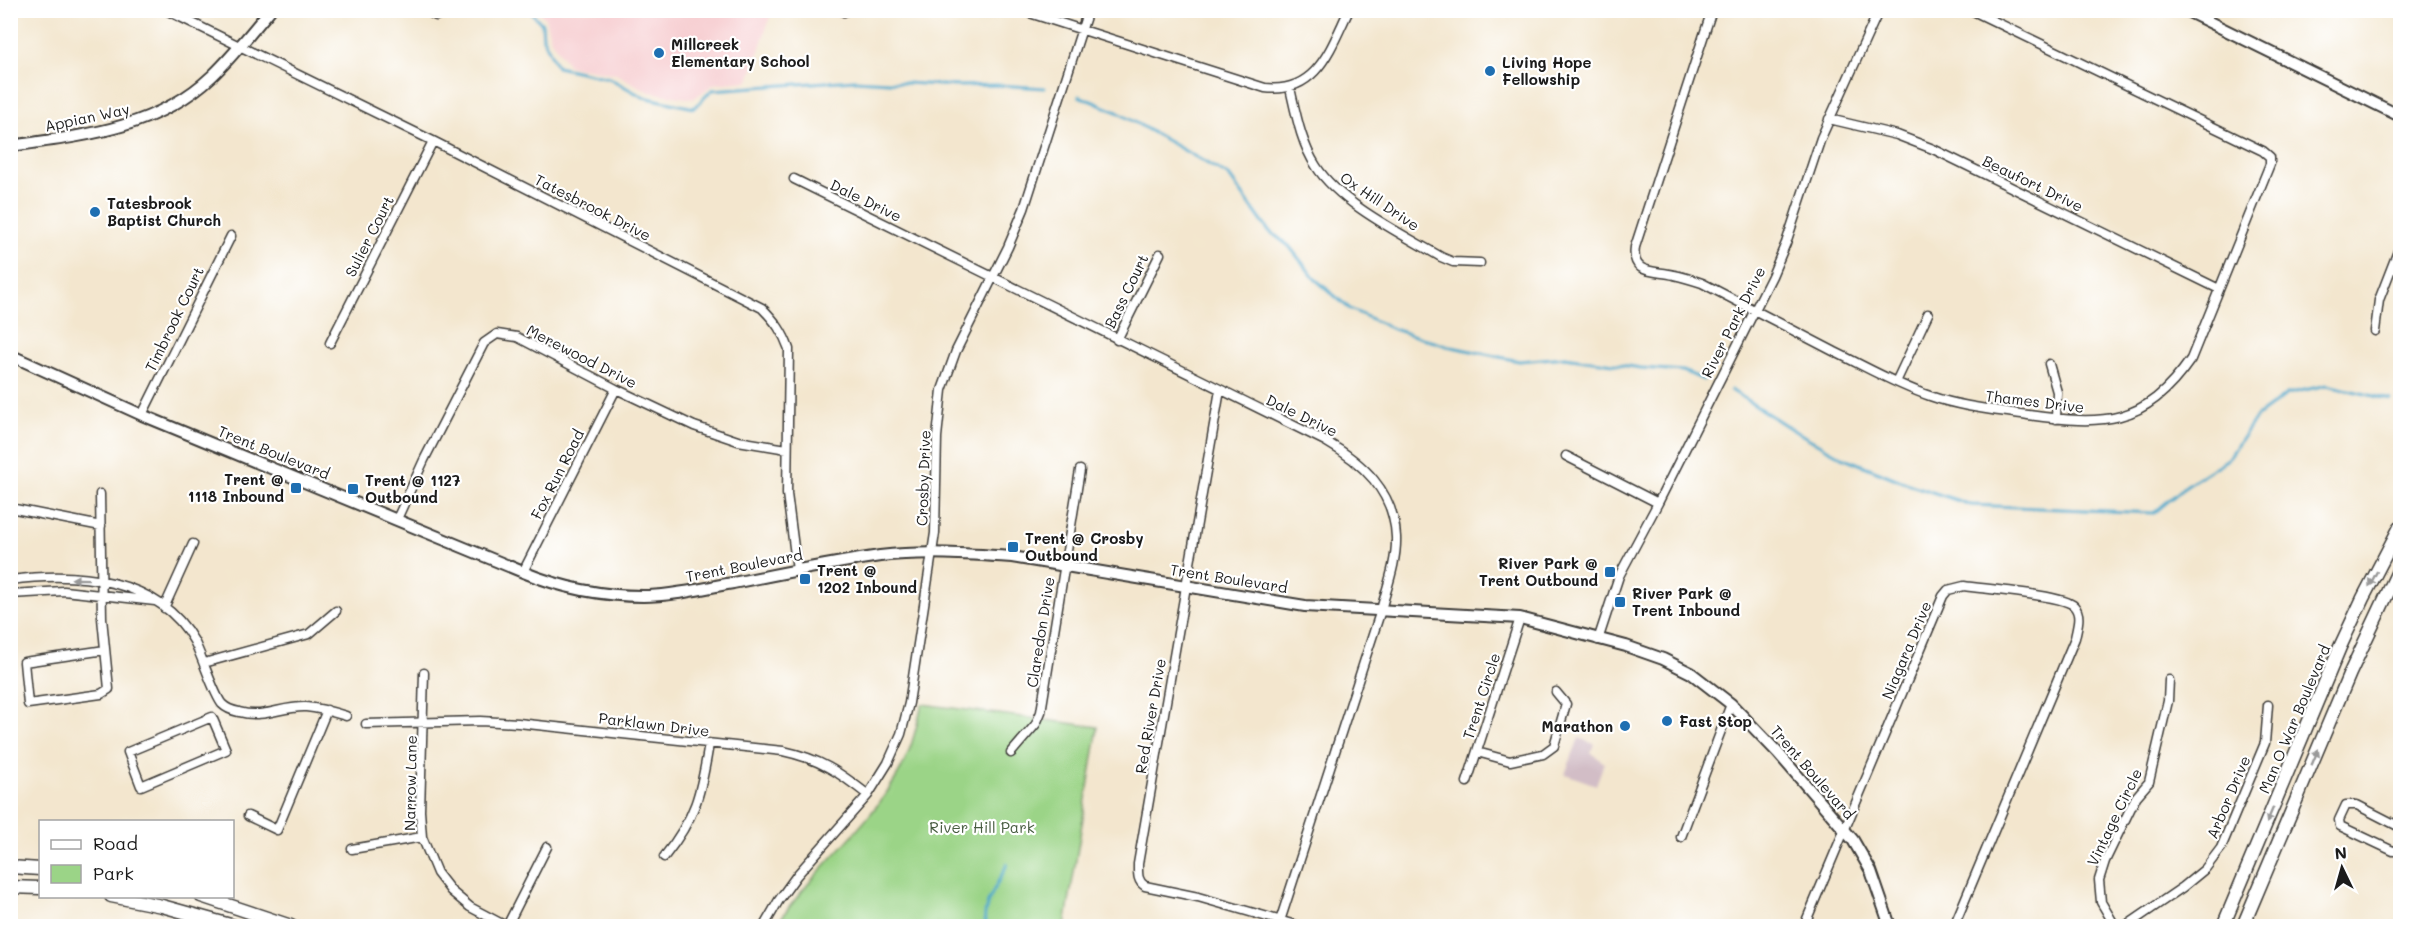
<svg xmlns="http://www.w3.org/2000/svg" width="2411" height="937" viewBox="0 0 2411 937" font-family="Mali,sans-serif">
<rect width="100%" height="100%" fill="#fff"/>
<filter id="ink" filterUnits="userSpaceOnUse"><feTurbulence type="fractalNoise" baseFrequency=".0167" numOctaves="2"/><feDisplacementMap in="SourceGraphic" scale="12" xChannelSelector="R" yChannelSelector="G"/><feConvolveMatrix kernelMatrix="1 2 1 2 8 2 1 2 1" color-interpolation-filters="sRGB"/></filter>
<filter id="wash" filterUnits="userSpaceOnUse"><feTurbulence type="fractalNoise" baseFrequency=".008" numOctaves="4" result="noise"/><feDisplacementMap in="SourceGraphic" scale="24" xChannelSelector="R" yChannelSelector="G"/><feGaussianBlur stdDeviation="1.35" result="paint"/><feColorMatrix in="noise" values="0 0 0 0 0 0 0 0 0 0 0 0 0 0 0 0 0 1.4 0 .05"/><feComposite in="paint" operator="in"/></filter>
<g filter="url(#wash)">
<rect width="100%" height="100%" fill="#f3e6ce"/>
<!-- built -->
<path fill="#f7cfd2" d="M 538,11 L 772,11 L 749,81 L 714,84 L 693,99 L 649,92 L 616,74 L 569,66 L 551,40 L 545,18 Z"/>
<!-- industrial -->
<path fill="#d2bdc6" d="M 1579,738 L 1594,744 L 1591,752 L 1604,763 L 1596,785 L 1565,774 Z"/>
<!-- green -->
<path fill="#9bd487" stroke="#5c7852" stroke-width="1.5" d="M 922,704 L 1098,727 L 1065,926 L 776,926 C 811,872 863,833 896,778 C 910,755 916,730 922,704 Z"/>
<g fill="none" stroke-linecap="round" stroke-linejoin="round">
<!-- stream -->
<path stroke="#4ca7ca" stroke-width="3" d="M 529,10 L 542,24 L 543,38 L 557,67 L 609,78 L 643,97 L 694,108 L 712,90 L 855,80 L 957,86 L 997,85 L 1045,88
M 1079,96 L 1117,112 L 1229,176 L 1268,230 L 1289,246 L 1315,279 L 1350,309 L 1393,329 L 1447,346 L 1519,361 L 1565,357 L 1641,368 L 1683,371 L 1704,380
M 1731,390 L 1793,430 L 1842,457 L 1911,485 L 1971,505 L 2154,513 L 2187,485 L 2228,459 L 2257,416 L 2287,394 L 2327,385 L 2391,400
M 986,926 C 979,908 1000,882 1007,864"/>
</g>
</g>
<g filter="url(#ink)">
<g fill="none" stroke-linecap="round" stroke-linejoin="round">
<!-- street casing -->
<g stroke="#3c3a37" stroke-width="11">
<path id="street" d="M 166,10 L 433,141 L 762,308 C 775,321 783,332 789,349 L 787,494 L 797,570
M 425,10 L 436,16
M 1020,10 L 1265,88 C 1317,94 1330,49 1349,10
M 1712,10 L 1635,247 C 1631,276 1655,270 1674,275 C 1684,277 1693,280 1702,283 C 1746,306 1791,329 1835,352 C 1866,367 1897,385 1930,396 C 1961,407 1995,410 2028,415 C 2102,425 2144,427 2191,359 L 2270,164 L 2270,157 L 2263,151 L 1971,10
M 2392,10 L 2400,15
M 844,12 L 845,10
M 1290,88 C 1296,114 1301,143 1316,166 C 1340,204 1402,234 1441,257 L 1453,262 L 1480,263
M 10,112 L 15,145
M 1829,119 L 1897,135 L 1933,149 L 2219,289
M 794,179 L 1325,441 C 1362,462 1394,491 1396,537 C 1397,561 1387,587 1381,610 L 1280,921
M 2375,331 L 2379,300 L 2400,246
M 1117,340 L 1160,254
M 330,343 L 433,141
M 2049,364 L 2057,392 L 2056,419
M 1896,382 L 1928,314
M 1220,390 L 1138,864 C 1138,873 1137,881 1145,886 L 1198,897 L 1299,926
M 142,415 L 231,236
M 1566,456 L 1658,503
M 100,494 L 102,618 L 109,689 L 101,694 L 28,704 L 24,662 L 105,650
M 10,508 L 101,526
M 397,519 L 424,460 L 484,343 L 497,334 L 517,337 L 616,389 L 694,426 L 738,441 L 787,449
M 523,572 L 616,389
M 10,580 C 76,571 158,577 194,641 C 202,656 214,695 222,704 C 226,708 234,711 239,712 C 265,719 281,706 306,707 C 320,708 333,712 346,716
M 10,594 L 64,591 L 155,601
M 164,608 L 193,544
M 1598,640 L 1619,576 L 1658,503 L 1772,276 L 1786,243 L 1821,138 L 1879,10
M 204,663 L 309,634 L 336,611
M 424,673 L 420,811 L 422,837 L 437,873 L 451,891 L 470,907 L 506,926
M 212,717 L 226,750 L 141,786 L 128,752 Z
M 366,724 L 480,721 L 518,723 L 783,751 C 820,759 839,772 868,795
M 1477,752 L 1510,761 L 1543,754 L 1554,746 L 1566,704 L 1556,692
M 1011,753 L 1036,724 L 1041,712 L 1080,470
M 1467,782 L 1520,618
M 248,816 L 277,830 L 327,710
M 2400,827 L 2357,805 L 2346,805 L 2339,820 L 2340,826 L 2393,851 L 2400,850
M 1681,837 L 1731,704
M 352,849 L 422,837
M 664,857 C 696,817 701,793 709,744
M 507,926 L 547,847
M 764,926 L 779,900 L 797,875 L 868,795 L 888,763 L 901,734 L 909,703 L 935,533 L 937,437 L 942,390 L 956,351 L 1008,247 L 1024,209 L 1088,10
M 1804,926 L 1943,596 L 1948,590 L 1964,586 C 1983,589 2064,595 2074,606 C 2082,615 2077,627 2075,638 L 1954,926
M 2115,926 L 2101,902 L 2099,880 L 2105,861 L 2136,797 L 2149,782 L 2168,701 L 2169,680
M 2126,926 L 2183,887 L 2205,869 L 2221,848 L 2265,743 L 2268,705"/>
</g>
<!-- secondary casing -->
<g stroke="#3c3a37" stroke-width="14">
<path id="secondary" d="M 2185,10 L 2400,116
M 10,146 C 83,136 156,129 212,76 C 233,56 251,33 270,10
M 10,355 L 142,415 L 523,572 C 562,588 601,596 643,596 C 673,596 703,588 733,583 C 782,573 831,563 880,556 C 924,551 968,554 1012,557 L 1305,606 L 1520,618 L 1626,646 L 1663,659 L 1691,673 L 1731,704 L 1778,753 L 1836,820 L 1853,840 L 1871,871 L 1890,926"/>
</g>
<!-- primary casing -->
<g stroke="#3c3a37" stroke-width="15">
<path id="primary" d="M 10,867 L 40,869
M 10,887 L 40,888
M 111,896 L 162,906 L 234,926
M 201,896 L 291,926
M 2223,926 L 2340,647 L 2363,598 L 2400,527
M 2243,926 L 2350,673 L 2400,567"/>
</g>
<!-- street -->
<use href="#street" stroke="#fff" stroke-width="8"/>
<!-- secondary -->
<use href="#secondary" stroke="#fff" stroke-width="10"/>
<!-- primary -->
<use href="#primary" stroke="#fff" stroke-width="12"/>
</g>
<!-- one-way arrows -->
<defs><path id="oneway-solid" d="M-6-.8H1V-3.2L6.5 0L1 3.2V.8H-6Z" transform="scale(1.5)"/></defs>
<g fill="#999">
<use href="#oneway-solid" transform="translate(80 579) rotate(-179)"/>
<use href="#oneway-solid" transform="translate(2373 579) rotate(118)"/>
<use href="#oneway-solid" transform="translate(2315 757) rotate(-67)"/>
<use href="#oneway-solid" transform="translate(2270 815) rotate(113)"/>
</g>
</g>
<!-- markers -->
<g fill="#1f6fb2" stroke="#fff" stroke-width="2">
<circle cx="659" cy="53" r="6"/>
<circle cx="1490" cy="71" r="6"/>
<circle cx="95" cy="212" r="6"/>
<rect x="290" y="482" width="12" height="12" rx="3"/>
<rect x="347" y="483" width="12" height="12" rx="3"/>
<rect x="1007" y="541" width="12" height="12" rx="3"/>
<rect x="1604" y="566" width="12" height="12" rx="3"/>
<rect x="799" y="573" width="12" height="12" rx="3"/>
<rect x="1614" y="596" width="12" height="12" rx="3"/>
<circle cx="1667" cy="721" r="6"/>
<circle cx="1625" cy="726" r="6"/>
</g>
<g text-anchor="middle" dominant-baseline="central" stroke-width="4.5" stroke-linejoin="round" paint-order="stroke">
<!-- poi labels -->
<g font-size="15" font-weight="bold" fill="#1c1c1c" stroke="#fff" text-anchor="start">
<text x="671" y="44">Millcreek<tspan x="671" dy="17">Elementary School</tspan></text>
<text x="1502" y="62">Living Hope<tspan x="1502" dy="17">Fellowship</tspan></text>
<text x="107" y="203">Tatesbrook<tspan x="107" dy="17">Baptist Church</tspan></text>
<text x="284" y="479" text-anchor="end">Trent @<tspan x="284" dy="17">1118 Inbound</tspan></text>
<text x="365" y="480">Trent @ 1127<tspan x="365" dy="17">Outbound</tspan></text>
<text x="1025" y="538">Trent @ Crosby<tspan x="1025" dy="17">Outbound</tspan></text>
<text x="1598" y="563" text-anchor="end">River Park @<tspan x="1598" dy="17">Trent Outbound</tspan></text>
<text x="817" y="570">Trent @<tspan x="817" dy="17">1202 Inbound</tspan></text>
<text x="1632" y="593">River Park @<tspan x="1632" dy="17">Trent Inbound</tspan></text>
<text x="1679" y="721">Fast Stop</text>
<text x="1613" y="726" text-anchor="end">Marathon</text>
</g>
<!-- street labels -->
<g font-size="15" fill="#1c1c1c" stroke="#fff">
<text transform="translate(87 117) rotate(-12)">Appian Way</text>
<text transform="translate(2033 183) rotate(26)">Beaufort Drive</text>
<text transform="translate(866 200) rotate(26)">Dale Drive</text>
<text transform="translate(1380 201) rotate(34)">Ox Hill Drive</text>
<text transform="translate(593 207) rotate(27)">Tatesbrook Drive</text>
<text transform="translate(369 236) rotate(-63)">Sulier Court</text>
<text transform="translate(1126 291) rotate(-64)">Bass Court</text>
<text transform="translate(174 319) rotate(-64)">Timbrook Court</text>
<text transform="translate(1733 322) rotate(-63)">River Park Drive</text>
<text transform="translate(582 356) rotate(27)">Merewood Drive</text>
<text transform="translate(2035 401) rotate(7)">Thames Drive</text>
<text transform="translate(1302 415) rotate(26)">Dale Drive</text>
<text transform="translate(274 452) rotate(22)">Trent Boulevard</text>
<text transform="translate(557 474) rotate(-63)">Fox Run Road</text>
<text transform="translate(923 478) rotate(-88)">Crosby Drive</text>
<text transform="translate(744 565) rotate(-11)">Trent Boulevard</text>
<text transform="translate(1229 578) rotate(9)">Trent Boulevard</text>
<text transform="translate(1040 632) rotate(-81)">Claredon Drive</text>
<text transform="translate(1906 650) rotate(-67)">Niagara Drive</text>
<text transform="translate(1481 696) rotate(-72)">Trent Circle</text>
<text transform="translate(1150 716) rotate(-80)">Red River Drive</text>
<text transform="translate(2294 719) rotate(-67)">Man O War Boulevard</text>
<text transform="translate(654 724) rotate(7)">Parklawn Drive</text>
<text transform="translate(1813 772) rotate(49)">Trent Boulevard</text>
<text transform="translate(410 783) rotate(-89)">Narrow Lane</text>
<text transform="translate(2228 797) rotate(-67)">Arbor Drive</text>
<text transform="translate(2114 817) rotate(-64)">Vintage Circle</text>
</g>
<!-- park labels -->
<g font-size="15" fill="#485c41" stroke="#fff">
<text x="982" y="827">River Hill Park</text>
</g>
</g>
<!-- margin -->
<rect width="2411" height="937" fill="none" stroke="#fff" stroke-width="36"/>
<!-- legend -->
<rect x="39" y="820" width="195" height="78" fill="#ffffff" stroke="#a4a4a4" stroke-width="1.5"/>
<rect x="51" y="840" width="30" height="9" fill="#ffffff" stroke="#a4a4a4" stroke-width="1.5"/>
<text x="93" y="850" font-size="18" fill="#1c1c1c">Road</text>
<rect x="51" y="865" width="30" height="18" fill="#9bd487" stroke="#a4a4a4" stroke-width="1.5"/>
<text x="93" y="880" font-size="18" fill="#1c1c1c">Park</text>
<!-- north arrow -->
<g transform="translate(2342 868) rotate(355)" stroke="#ffffff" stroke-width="4.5" paint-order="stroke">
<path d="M0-4.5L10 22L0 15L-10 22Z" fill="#1c1c1c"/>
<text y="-9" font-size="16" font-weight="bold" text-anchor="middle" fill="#1c1c1c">N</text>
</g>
</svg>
